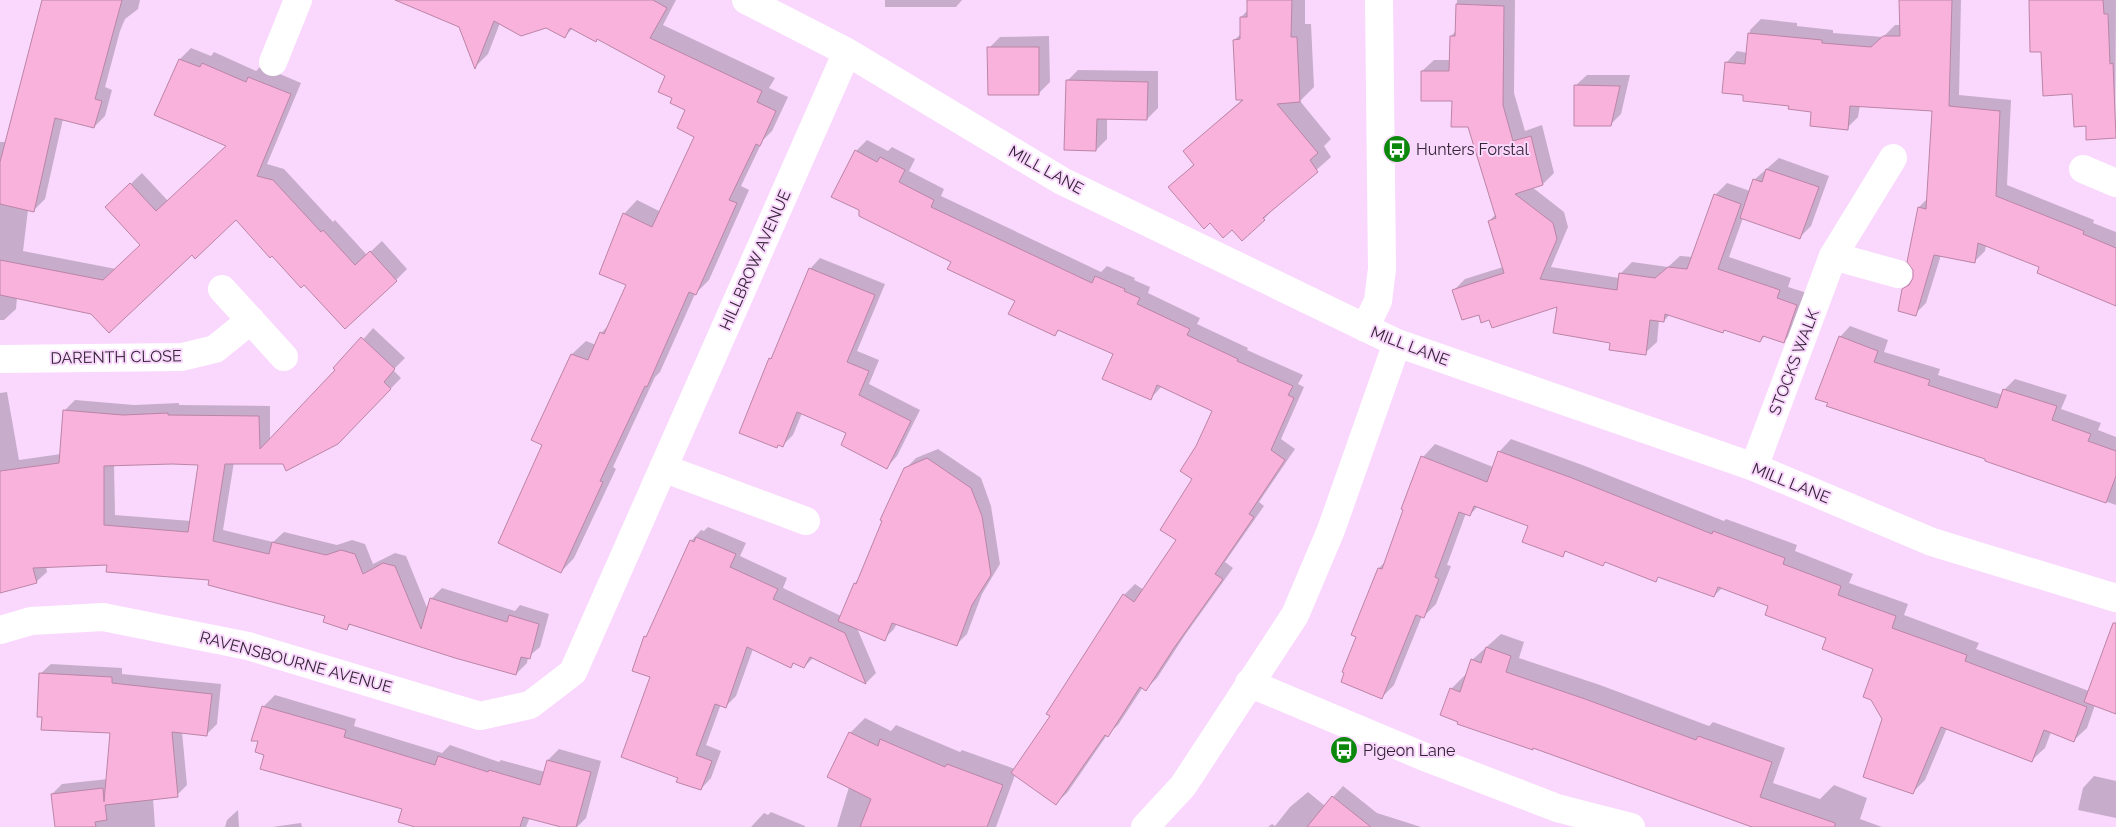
<svg xmlns="http://www.w3.org/2000/svg" width="2116" height="827" viewBox="0 0 2116 827" font-family="Raleway,sans-serif">
<rect width="100%" height="100%" fill="#fad8fe"/>
<!-- shadow -->
<path fill="#0003" fill-rule="evenodd" d="M 43,0 L 140,0 L 138,9 L 125,19 L 120,31 L 105,87 L 112,90 L 105,116 L 94,127 L 63,119 L 45,199 L 33,211 L 28,210 L 23,251 L 116,269 L 141,245 L 107,207 L 142,173 L 168,201 L 228,145 L 180,59 L 191,48 L 211,56 L 214,52 L 256,71 L 261,66 L 301,83 L 267,164 L 284,169 L 333,222 L 335,220 L 367,255 L 382,241 L 407,269 L 396,280 L 304,283 L 236,218 L 192,254 L 92,313 L 17,297 L 16,309 L 4,320 L 0,320 L 0,142 L 6,142 Z
M 398,0 L 676,0 L 663,25 L 775,78 L 769,88 L 788,97 L 772,131 L 763,140 L 741,186 L 749,190 L 709,280 L 695,294 L 660,372 L 655,377 L 613,467 L 616,469 L 574,558 L 561,572 L 544,445 L 533,440 L 572,354 L 586,341 L 596,345 L 601,333 L 608,326 L 627,284 L 624,214 L 637,200 L 661,212 L 696,136 L 687,109 L 674,98 L 667,75 L 598,38 L 573,28 L 564,37 L 546,27 L 500,23 L 488,54 L 475,67 L 460,27 Z
M 885,0 L 962,0 L 956,7 L 885,7 Z
M 1248,0 L 1305,0 L 1305,24 L 1311,24 L 1314,87 L 1300,101 L 1331,139 L 1324,146 L 1331,157 L 1277,205 L 1264,219 L 1233,228 L 1210,222 L 1170,187 L 1195,163 L 1184,151 L 1244,98 L 1234,40 L 1241,34 L 1241,17 L 1248,10 Z
M 1457,0 L 1515,0 L 1514,93 L 1525,131 L 1542,125 L 1554,173 L 1543,184 L 1532,187 L 1564,212 L 1568,227 L 1551,267 L 1619,278 L 1620,274 L 1632,262 L 1668,267 L 1680,256 L 1693,257 L 1715,195 L 1727,183 L 1750,191 L 1754,180 L 1779,158 L 1829,176 L 1811,226 L 1800,237 L 1743,218 L 1729,257 L 1791,278 L 1788,287 L 1807,293 L 1795,330 L 1783,342 L 1766,335 L 1760,341 L 1725,329 L 1722,332 L 1670,314 L 1664,321 L 1659,320 L 1657,342 L 1645,353 L 1611,342 L 1559,305 L 1490,318 L 1479,313 L 1454,290 L 1465,279 L 1503,267 L 1489,221 L 1496,214 L 1469,126 L 1453,99 L 1422,71 L 1434,60 L 1451,60 L 1451,36 L 1456,31 Z
M 1900,0 L 1961,0 L 1959,95 L 2011,100 L 2007,185 L 2094,220 L 2093,223 L 2116,232 L 2116,304 L 2041,266 L 1986,245 L 1985,251 L 1974,262 L 1941,255 L 1926,303 L 1915,314 L 1903,290 L 1914,278 L 1919,207 L 1928,198 L 1933,110 L 1860,105 L 1858,117 L 1847,128 L 1812,111 L 1745,94 L 1726,63 L 1737,51 L 1748,53 L 1750,30 L 1761,19 L 1797,23 L 1797,26 L 1833,30 L 1833,33 L 1883,37 L 1895,25 L 1901,25 Z
M 2047,0 L 2116,0 L 2115,137 L 2087,125 L 2074,93 Z
M 1049,36 L 1050,82 L 1038,94 L 989,48 L 1000,37 Z
M 1078,70 L 1158,71 L 1158,108 L 1147,119 L 1107,118 L 1107,139 L 1096,150 L 1067,81 Z
M 1587,75 L 1630,75 L 1621,114 L 1610,125 L 1575,86 Z
M 867,140 L 888,151 L 892,147 L 915,159 L 909,171 L 944,189 L 941,196 L 1101,272 L 1107,266 L 1135,278 L 1134,280 L 1150,287 L 1148,293 L 1200,318 L 1197,324 L 1248,348 L 1247,350 L 1303,375 L 1298,384 L 1304,387 L 1281,439 L 1295,449 L 1259,502 L 1264,506 L 1225,562 L 1233,568 L 1185,635 L 1157,678 L 1146,689 L 1143,687 L 1118,725 L 1107,735 L 1067,793 L 1056,803 L 1015,775 L 996,827 L 837,827 L 849,787 L 829,776 L 850,733 L 865,718 L 891,731 L 896,725 L 960,752 L 962,750 L 1015,769 L 1052,716 L 1048,714 L 1124,595 L 1135,584 L 1144,590 L 1178,539 L 1194,479 L 1197,447 L 1214,410 L 1162,386 L 1151,398 L 1115,354 L 1060,329 L 1055,334 L 1016,300 L 952,261 L 856,151 Z
M 820,258 L 885,284 L 857,351 L 879,360 L 869,384 L 920,410 L 897,456 L 887,467 L 848,433 L 802,413 L 793,435 L 782,446 L 779,444 L 777,447 L 770,359 L 775,354 L 810,269 Z
M 1850,326 L 1888,340 L 1884,352 L 1940,369 L 1938,375 L 2003,395 L 2004,390 L 2015,379 L 2067,395 L 2061,409 L 2101,423 L 2098,430 L 2116,437 L 2116,505 L 1986,460 L 1987,458 L 1828,406 L 1840,337 Z
M 373,328 L 405,358 L 393,370 L 401,378 L 349,432 L 283,462 L 234,462 L 223,530 L 273,542 L 284,532 L 337,545 L 352,540 L 365,544 L 373,564 L 395,553 L 406,556 L 428,610 L 431,599 L 442,588 L 515,611 L 520,605 L 549,614 L 540,647 L 528,657 L 527,663 L 516,674 L 352,623 L 347,628 L 326,615 L 211,579 L 108,564 L 46,566 L 47,572 L 36,582 L 0,592 L 0,393 L 7,392 L 19,460 L 61,454 L 64,411 L 75,400 L 134,405 L 179,403 L 179,405 L 270,406 L 270,440 L 337,370 ZM 114,464 L 200,464 L 191,521 L 115,515 Z
M 1511,439 L 1585,466 L 1724,521 L 1726,519 L 1797,545 L 1795,551 L 1853,574 L 1849,583 L 1908,604 L 1904,615 L 1979,643 L 1976,649 L 2089,691 L 2116,656 L 2116,712 L 2095,705 L 2087,728 L 2074,740 L 2051,732 L 2045,748 L 2032,760 L 1947,728 L 1925,780 L 1912,793 L 1884,718 L 1874,668 L 1828,638 L 1769,606 L 1722,588 L 1714,596 L 1659,576 L 1655,580 L 1606,561 L 1603,565 L 1567,551 L 1562,555 L 1530,525 L 1478,506 L 1470,515 L 1466,513 L 1447,565 L 1451,566 L 1436,604 L 1424,616 L 1422,616 L 1394,685 L 1382,697 L 1357,636 L 1379,568 L 1386,561 L 1423,457 L 1435,444 L 1493,467 L 1499,452 Z
M 938,449 L 981,478 L 991,506 L 1000,564 L 982,594 L 967,634 L 957,644 L 897,623 L 894,629 L 884,639 L 857,628 L 876,673 L 866,683 L 813,658 L 804,667 L 795,662 L 791,667 L 753,649 L 736,696 L 726,706 L 721,704 L 706,745 L 721,751 L 711,778 L 701,789 L 679,777 L 652,677 L 645,637 L 649,633 L 691,541 L 701,530 L 704,531 L 708,527 L 746,543 L 740,556 L 787,578 L 783,588 L 841,616 L 855,583 L 859,579 L 905,469 L 916,458 Z
M 1501,634 L 1524,642 L 1519,658 L 1600,685 L 1709,726 L 1713,722 L 1785,748 L 1773,783 L 1820,799 L 1834,785 L 1867,798 L 1860,819 L 1882,827 L 1757,827 L 1534,747 L 1451,689 L 1465,675 L 1467,675 L 1472,660 Z
M 51,664 L 122,668 L 122,674 L 221,684 L 217,724 L 206,735 L 182,732 L 187,785 L 177,795 L 153,798 L 155,827 L 56,827 L 52,794 L 62,784 L 108,779 L 111,732 L 40,674 Z
M 275,695 L 356,719 L 354,726 L 442,753 L 450,745 L 499,762 L 501,760 L 545,772 L 548,760 L 559,749 L 601,761 L 586,818 L 577,827 L 566,827 L 530,817 L 526,827 L 482,827 L 266,755 L 260,740 L 253,740 L 264,706 Z
M 2094,776 L 2116,781 L 2116,818 L 2078,810 L 2083,788 Z
M 1343,786 L 1377,813 L 1421,827 L 1268,827 L 1272,824 L 1275,826 L 1290,807 L 1308,792 L 1325,806 Z
M 238,810 L 239,827 L 225,827 L 227,820 Z
M 771,812 L 805,826 L 805,827 L 751,827 L 764,813 L 768,815 Z
M 301,823 L 302,827 L 272,827 Z"/>
<!-- building -->
<path fill="#f8b2dc" stroke="#bb85a6" fill-rule="evenodd" d="M 42,0 L 122,0 L 95,99 L 102,101 L 94,128 L 55,118 L 34,212 L 0,204 L 0,162 Z
M 395,0 L 653,0 L 667,8 L 650,38 L 762,91 L 757,102 L 776,111 L 760,146 L 756,144 L 729,200 L 737,203 L 696,295 L 689,292 L 647,387 L 645,386 L 600,481 L 603,482 L 561,573 L 498,543 L 542,445 L 531,440 L 571,354 L 588,360 L 600,332 L 604,334 L 626,285 L 599,274 L 623,213 L 652,227 L 694,137 L 677,128 L 685,110 L 670,103 L 672,98 L 658,92 L 665,76 L 597,39 L 596,42 L 570,28 L 565,38 L 546,28 L 521,36 L 494,21 L 475,69 L 459,27 Z
M 1247,0 L 1292,0 L 1291,37 L 1297,37 L 1300,102 L 1277,104 L 1318,153 L 1310,160 L 1318,172 L 1263,218 L 1265,220 L 1242,241 L 1232,230 L 1223,238 L 1210,223 L 1204,229 L 1168,187 L 1194,165 L 1183,151 L 1243,100 L 1236,100 L 1233,40 L 1240,39 L 1240,17 L 1247,17 Z
M 1899,0 L 1952,0 L 1949,106 L 2000,111 L 1996,196 L 2084,231 L 2083,234 L 2116,248 L 2116,306 L 2037,273 L 2039,267 L 1978,243 L 1975,263 L 1934,255 L 1916,316 L 1898,311 L 1902,289 L 1909,285 L 1913,278 L 1913,270 L 1907,262 L 1918,207 L 1926,209 L 1932,111 L 1850,106 L 1848,130 L 1810,126 L 1811,112 L 1788,109 L 1789,106 L 1743,101 L 1743,95 L 1722,93 L 1725,62 L 1745,64 L 1748,33 L 1822,40 L 1822,43 L 1871,47 L 1883,36 L 1900,36 Z
M 2029,0 L 2103,0 L 2104,14 L 2108,14 L 2110,64 L 2113,63 L 2116,138 L 2086,140 L 2086,126 L 2074,127 L 2072,94 L 2043,96 L 2041,52 L 2030,52 Z
M 1456,4 L 1504,6 L 1503,105 L 1513,141 L 1531,136 L 1543,185 L 1515,194 L 1553,223 L 1557,239 L 1540,279 L 1617,290 L 1619,273 L 1655,278 L 1668,267 L 1687,269 L 1714,194 L 1741,204 L 1718,269 L 1780,290 L 1777,298 L 1797,305 L 1784,343 L 1763,336 L 1760,342 L 1724,330 L 1723,333 L 1665,314 L 1664,322 L 1650,320 L 1646,355 L 1609,350 L 1610,343 L 1553,333 L 1557,307 L 1492,328 L 1489,320 L 1481,323 L 1479,315 L 1462,320 L 1452,290 L 1504,273 L 1488,221 L 1496,218 L 1468,127 L 1451,127 L 1452,101 L 1421,101 L 1421,71 L 1449,71 L 1450,36 L 1455,36 Z
M 987,47 L 1039,47 L 1039,95 L 988,95 Z
M 179,59 L 200,67 L 202,63 L 246,82 L 248,77 L 291,94 L 257,176 L 273,180 L 321,232 L 323,230 L 355,265 L 370,251 L 397,281 L 345,329 L 304,285 L 301,288 L 272,256 L 270,258 L 236,220 L 195,259 L 192,255 L 109,333 L 91,314 L 0,295 L 0,260 L 103,280 L 140,245 L 105,207 L 130,183 L 156,211 L 226,146 L 154,115 Z
M 1066,80 L 1148,82 L 1147,120 L 1097,119 L 1096,151 L 1064,150 Z
M 1574,85 L 1620,86 L 1611,126 L 1574,126 Z
M 855,150 L 877,162 L 880,157 L 905,170 L 899,182 L 934,200 L 931,207 L 1092,283 L 1095,276 L 1125,289 L 1124,291 L 1140,298 L 1137,304 L 1190,329 L 1187,335 L 1238,359 L 1237,361 L 1293,386 L 1288,395 L 1294,398 L 1271,450 L 1285,460 L 1249,514 L 1254,517 L 1215,574 L 1223,579 L 1174,648 L 1146,691 L 1140,687 L 1108,737 L 1105,735 L 1056,805 L 1011,773 L 1050,716 L 1046,714 L 1123,594 L 1134,602 L 1176,540 L 1160,530 L 1192,479 L 1180,471 L 1196,446 L 1212,411 L 1157,385 L 1151,400 L 1102,379 L 1113,354 L 1058,330 L 1055,336 L 1008,314 L 1015,301 L 947,269 L 951,262 L 859,216 L 859,210 L 831,197 Z
M 1766,169 L 1819,187 L 1800,239 L 1740,218 L 1753,179 L 1762,182 Z
M 809,268 L 875,295 L 847,362 L 869,371 L 859,395 L 911,421 L 887,469 L 841,445 L 846,433 L 797,412 L 783,447 L 778,445 L 777,448 L 739,433 L 769,358 L 771,359 Z
M 1839,336 L 1878,351 L 1874,362 L 1930,380 L 1928,385 L 1997,408 L 2003,389 L 2057,406 L 2052,420 L 2091,434 L 2088,441 L 2116,451 L 2116,476 L 2106,503 L 1985,461 L 1985,459 L 1826,406 L 1828,403 L 1815,399 Z
M 361,337 L 395,369 L 384,382 L 391,389 L 338,444 L 286,471 L 283,464 L 225,464 L 213,541 L 269,554 L 272,542 L 326,555 L 341,550 L 355,554 L 363,574 L 383,563 L 395,566 L 421,629 L 430,598 L 507,622 L 509,615 L 539,624 L 530,659 L 521,657 L 516,675 L 455,658 L 349,624 L 347,630 L 323,622 L 325,616 L 208,585 L 209,580 L 106,572 L 107,565 L 33,568 L 37,583 L 0,593 L 0,471 L 59,463 L 63,410 L 123,415 L 168,413 L 168,415 L 259,416 L 260,449 L 335,370 L 333,368 ZM 172,464 L 198,465 L 188,532 L 104,525 L 104,466 Z
M 1498,451 L 1572,478 L 1712,534 L 1713,531 L 1785,558 L 1783,564 L 1841,586 L 1838,595 L 1896,616 L 1892,628 L 1967,655 L 1965,661 L 2087,707 L 2074,742 L 2044,730 L 2032,762 L 1941,727 L 1913,794 L 1863,777 L 1882,719 L 1871,700 L 1863,697 L 1873,669 L 1822,649 L 1826,638 L 1765,615 L 1768,606 L 1718,587 L 1714,597 L 1658,577 L 1656,582 L 1605,562 L 1603,566 L 1565,551 L 1563,557 L 1522,542 L 1528,526 L 1474,506 L 1470,516 L 1459,512 L 1435,577 L 1439,579 L 1424,618 L 1416,615 L 1382,699 L 1341,682 L 1344,673 L 1342,672 L 1356,637 L 1351,635 L 1378,568 L 1382,569 L 1403,510 L 1401,509 L 1421,456 L 1487,482 Z
M 927,458 L 971,488 L 982,516 L 991,575 L 972,605 L 957,646 L 892,623 L 885,641 L 838,621 L 854,583 L 856,584 L 882,521 L 880,520 L 904,468 Z
M 696,537 L 736,554 L 730,567 L 778,589 L 773,599 L 845,633 L 866,684 L 810,657 L 804,668 L 793,663 L 791,668 L 747,647 L 726,708 L 715,704 L 696,755 L 712,761 L 701,790 L 676,782 L 678,778 L 621,757 L 650,677 L 632,671 L 644,636 L 646,637 L 690,540 L 694,542 Z
M 2113,623 L 2116,623 L 2116,714 L 2084,702 Z
M 1486,647 L 1511,656 L 1506,672 L 1585,699 L 1696,740 L 1698,736 L 1772,762 L 1760,797 L 1835,823 L 1835,827 L 1752,827 L 1533,748 L 1533,750 L 1457,724 L 1458,722 L 1440,715 L 1450,688 L 1460,692 L 1471,659 L 1481,663 Z
M 39,673 L 112,677 L 112,683 L 212,694 L 207,736 L 172,732 L 178,797 L 105,805 L 107,820 L 95,822 L 96,827 L 55,827 L 51,794 L 103,788 L 104,802 L 110,733 L 41,730 L 42,717 L 37,717 Z
M 262,706 L 346,730 L 344,737 L 435,765 L 438,756 L 488,772 L 489,770 L 540,785 L 547,760 L 591,772 L 576,827 L 561,827 L 523,817 L 520,827 L 415,827 L 398,822 L 402,809 L 260,769 L 264,755 L 255,752 L 258,741 L 251,741 Z
M 849,732 L 878,746 L 880,739 L 945,767 L 947,764 L 1003,785 L 987,827 L 860,827 L 871,799 L 827,777 Z
M 1332,796 L 1371,827 L 1307,827 Z"/>
<g fill="none" stroke-linecap="round" stroke-linejoin="round">
<!-- minor -->
<path stroke="#fff" stroke-width="28" d="M 746,0 L 847,52 L 1062,181 L 1397,343 L 1754,467 L 1932,542 L 2116,598
M 273,62 L 298,0
M 2083,169 L 2116,183
M 1833,256 L 1898,274
M 222,289 L 284,357
M 1365,328 L 1378,301 L 1382,269 L 1379,0
M 0,359 L 182,357 L 215,349 L 251,320
M 1754,467 L 1833,256 L 1893,158
M 663,468 L 806,521
M 0,630 L 31,621 L 103,617 L 248,646 L 480,716 L 530,705 L 573,672 L 847,52
M 1249,683 L 1427,758 L 1557,808 L 1631,827
M 1145,827 L 1183,786 L 1295,615 L 1331,530 L 1397,343"/>
</g>
<!-- icons -->
<defs>
<g id="bus-disc" transform="scale(1.4375)"><circle r="9.5" fill="#0b880b" stroke="#fad8fe"/><path d="M-5-6H5V4H4V6H2V4H-2V6H-4V4H-5ZM-3.5-4V0h7V-4ZM-3.5 1.2v1.5H-2V1.2ZM2 1.2v1.5H3.5V1.2Z" fill="#fff"/></g>
</defs>
<g fill-rule="evenodd">
<use href="#bus-disc" x="1397" y="149"/>
<use href="#bus-disc" x="1344" y="750"/>
</g>
<g text-anchor="middle" dominant-baseline="central" stroke-width="4" stroke-linejoin="round" paint-order="stroke">
<!-- poi labels -->
<g font-size="16" fill="#342436" stroke="#fad8fe" text-anchor="start">
<text x="1416" y="149">Hunters Forstal</text>
<text x="1363" y="750">Pigeon Lane</text>
</g>
<!-- street labels -->
<g font-size="16" fill="#342436" stroke="#fad8fe">
<text transform="translate(1046 170) rotate(29)">MILL LANE</text>
<text transform="translate(755 260) rotate(-66)">HILLBROW AVENUE</text>
<text transform="translate(1410 346) rotate(21)">MILL LANE</text>
<text transform="translate(116 357) rotate(-1)">DARENTH CLOSE</text>
<text transform="translate(1794 362) rotate(-69)">STOCKS WALK</text>
<text transform="translate(1791 483) rotate(22)">MILL LANE</text>
<text transform="translate(296 662) rotate(15)">RAVENSBOURNE AVENUE</text>
</g>
</g>
</svg>
